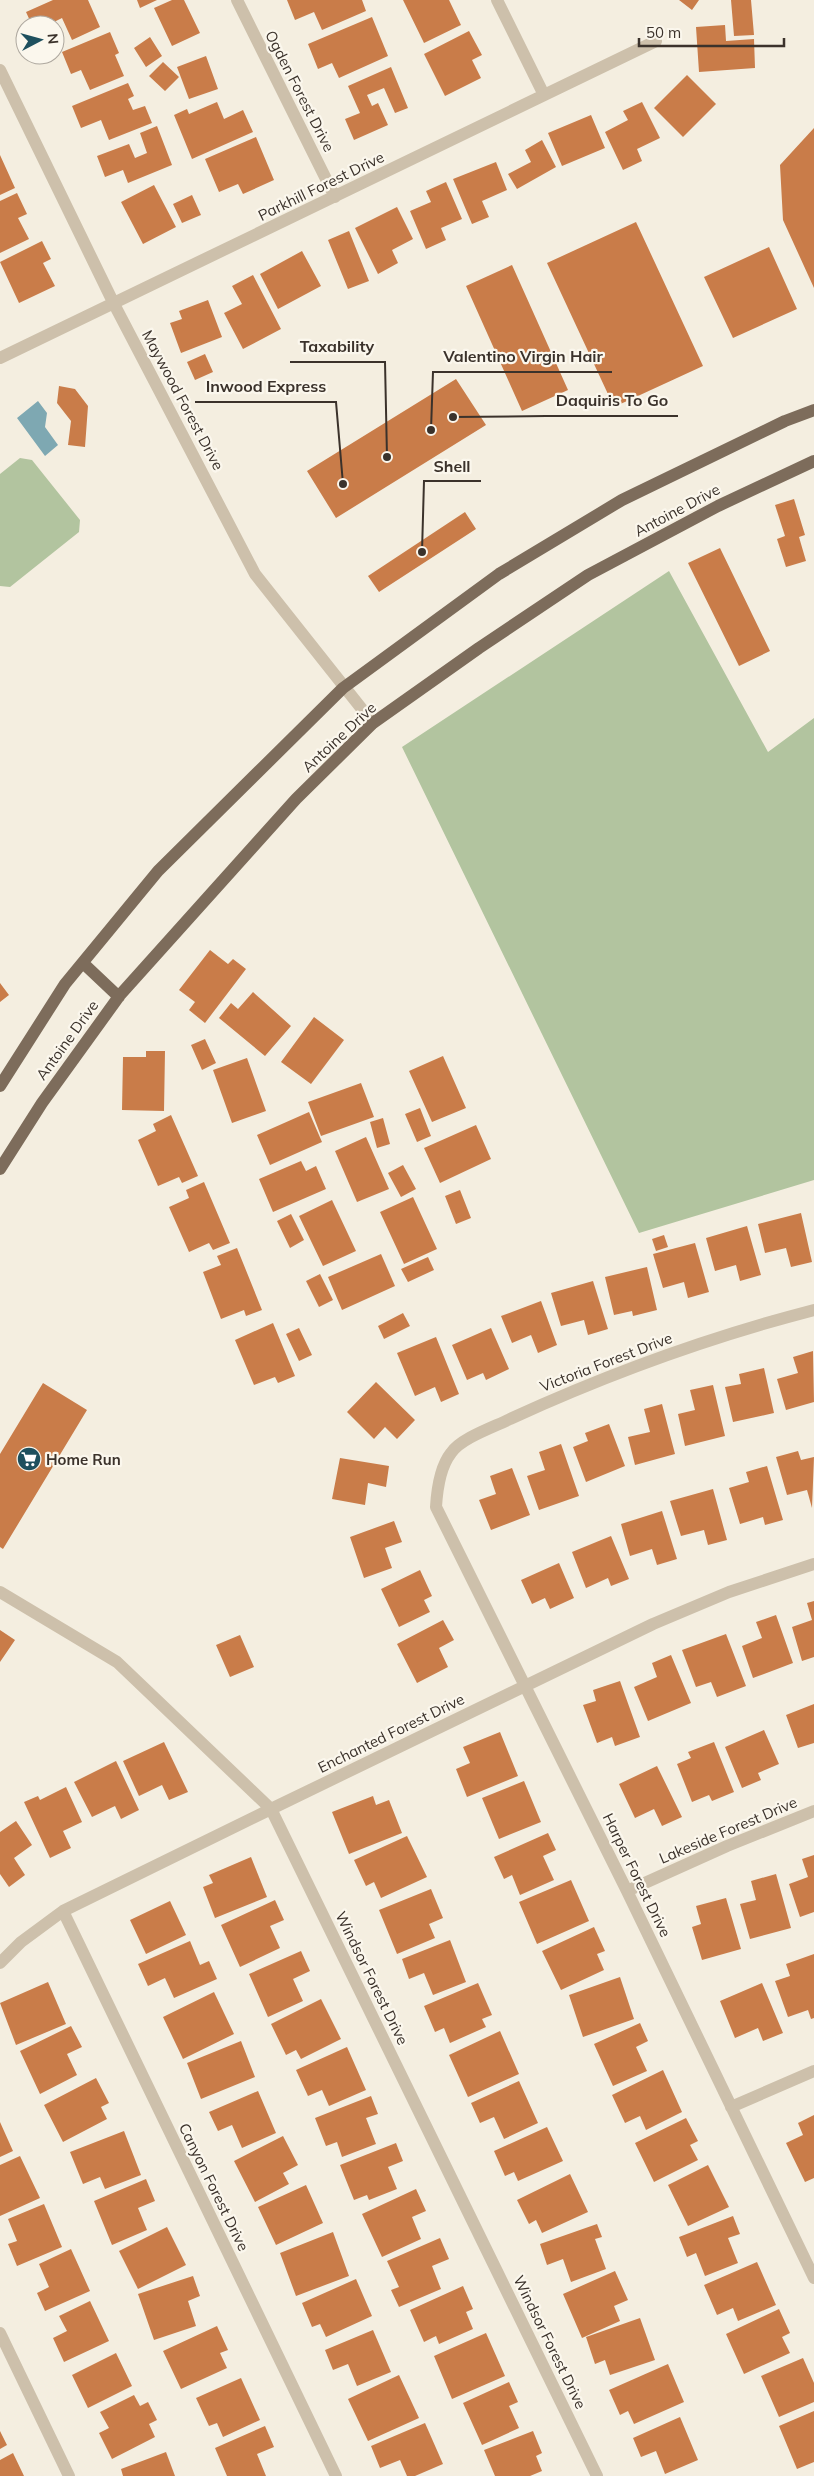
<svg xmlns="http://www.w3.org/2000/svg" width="814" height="2476" viewBox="0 0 814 2476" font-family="Mulish,sans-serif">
<rect width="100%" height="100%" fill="#f4eee0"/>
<!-- green -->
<path fill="#b2c49f" d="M 20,458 L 32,460 L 80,520 L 79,532 L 10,587 L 0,586 L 0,474 Z
M 669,571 L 768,752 L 814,718 L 814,1180 L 639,1233 L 402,747 Z"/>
<!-- water -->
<path fill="#7ea8b2" d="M 38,401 L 47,413 L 45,427 L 58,445 L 45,456 L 17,418 Z"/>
<!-- building -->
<path fill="#c97c49" d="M 53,0 L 88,0 L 100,27 L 72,40 L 62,18 L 48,25 L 32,25 L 26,12 Z
M 137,0 L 157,0 L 140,8 Z
M 172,0 L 184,0 L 200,33 L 172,46 L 154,8 Z
M 287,0 L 362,0 L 366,11 L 322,30 L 314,12 L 295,20 Z
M 403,0 L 449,0 L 461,25 L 424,43 Z
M 679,0 L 699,0 L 692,10 Z
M 731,0 L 751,0 L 754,35 L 734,36 Z
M 372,17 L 388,56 L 339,78 L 332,63 L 318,69 L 308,44 Z
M 725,25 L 726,41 L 754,39 L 755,68 L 699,72 L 696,27 Z
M 469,31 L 482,55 L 472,60 L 481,78 L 445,96 L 424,54 Z
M 110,32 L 119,53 L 115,55 L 124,76 L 90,90 L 81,70 L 71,74 L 62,52 Z
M 150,37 L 162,56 L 146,67 L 134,48 Z
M 206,56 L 218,89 L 189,99 L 177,67 Z
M 163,62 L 179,77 L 165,91 L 149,76 Z
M 391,67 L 408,108 L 395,113 L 384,88 L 367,95 L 372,106 L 378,103 L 388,125 L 354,140 L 345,119 L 360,113 L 348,86 Z
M 687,75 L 716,104 L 683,137 L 654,108 Z
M 128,83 L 134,96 L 128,99 L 133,110 L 145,106 L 152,123 L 109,140 L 101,120 L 81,128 L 72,106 Z
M 217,102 L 224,119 L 243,110 L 253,132 L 192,159 L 174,115 L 187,109 L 189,114 Z
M 642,102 L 660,138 L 637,149 L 642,161 L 623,170 L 605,132 L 628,120 L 623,111 Z
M 591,115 L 605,148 L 562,166 L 548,133 Z
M 157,126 L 172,165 L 128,183 L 123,170 L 105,177 L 97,156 L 129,144 L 135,158 L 147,153 L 140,133 Z
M 814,128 L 814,288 L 783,220 L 780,165 Z
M 256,137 L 274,180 L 243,194 L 238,184 L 219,192 L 205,159 Z
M 542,140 L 556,167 L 517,189 L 508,174 L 531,162 L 525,150 Z
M 0,155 L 15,188 L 0,195 Z
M 496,162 L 507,190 L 482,201 L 489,217 L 472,224 L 453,179 Z
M 446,182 L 462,219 L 441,228 L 446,240 L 426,249 L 410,211 L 431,202 L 426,191 Z
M 154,185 L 176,227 L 143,244 L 121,202 Z
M 17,193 L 27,214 L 18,218 L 29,239 L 0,253 L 0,201 Z
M 192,195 L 201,215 L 182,223 L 173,204 Z
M 397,207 L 413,239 L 392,250 L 398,263 L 378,274 L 355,228 Z
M 636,222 L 703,366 L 614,407 L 547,263 Z
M 349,231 L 369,281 L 348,289 L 328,240 Z
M 42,241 L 51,259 L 43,263 L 55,286 L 19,303 L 0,262 Z
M 769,247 L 797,309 L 733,338 L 704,277 Z
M 302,251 L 321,286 L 278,309 L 260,274 Z
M 512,265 L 568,390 L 522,411 L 466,286 Z
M 253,275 L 281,329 L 243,349 L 224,313 L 242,304 L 232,286 Z
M 208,300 L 222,337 L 181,353 L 170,323 L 182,319 L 179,311 Z
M 205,354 L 213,372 L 195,380 L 187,362 Z
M 456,379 L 486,425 L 336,518 L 307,471 Z
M 59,386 L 75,389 L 88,406 L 85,447 L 68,445 L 71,421 L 57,403 Z
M 794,499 L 805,535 L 799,537 L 806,561 L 786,567 L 777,539 L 785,536 L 775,505 Z
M 465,512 L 476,529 L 379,592 L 368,576 Z
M 720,548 L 770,651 L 739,666 L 688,563 Z
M 210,950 L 228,964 L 233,959 L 246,969 L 205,1023 L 189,1010 L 195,1002 L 179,990 Z
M 0,983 L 9,995 L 0,1002 Z
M 253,992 L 291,1026 L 265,1056 L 219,1018 L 231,1003 L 238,1009 Z
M 314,1017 L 344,1040 L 311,1084 L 281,1062 Z
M 205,1039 L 216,1063 L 202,1070 L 191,1045 Z
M 146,1051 L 165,1051 L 164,1111 L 122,1110 L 123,1057 L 146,1057 Z
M 443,1056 L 466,1108 L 432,1122 L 409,1071 Z
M 247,1058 L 266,1111 L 232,1123 L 213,1070 Z
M 361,1083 L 374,1117 L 321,1136 L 308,1102 Z
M 420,1108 L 431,1136 L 417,1142 L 405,1114 Z
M 309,1112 L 322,1142 L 270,1165 L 257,1135 Z
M 171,1115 L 198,1176 L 182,1183 L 179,1177 L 158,1186 L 138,1140 L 156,1131 L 153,1124 Z
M 383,1118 L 390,1144 L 377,1148 L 370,1122 Z
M 476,1125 L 491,1159 L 440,1183 L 424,1148 Z
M 366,1137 L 389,1189 L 357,1202 L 335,1151 Z
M 301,1161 L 306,1171 L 316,1166 L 326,1189 L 273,1212 L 259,1179 Z
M 403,1165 L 416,1189 L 401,1197 L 388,1173 Z
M 204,1182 L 230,1243 L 213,1250 L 209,1243 L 189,1252 L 169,1207 L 189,1198 L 186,1190 Z
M 460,1190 L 471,1218 L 456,1224 L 445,1196 Z
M 413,1197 L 437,1249 L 404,1264 L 380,1212 Z
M 332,1200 L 356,1251 L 323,1266 L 299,1216 Z
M 801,1213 L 812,1262 L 791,1267 L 786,1248 L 765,1253 L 758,1224 Z
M 291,1214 L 304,1240 L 290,1248 L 277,1221 Z
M 747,1226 L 761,1275 L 740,1281 L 736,1265 L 715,1271 L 706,1238 Z
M 664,1235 L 668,1247 L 656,1251 L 652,1239 Z
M 695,1243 L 709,1292 L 688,1298 L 684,1282 L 663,1288 L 653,1254 Z
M 237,1248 L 262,1310 L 246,1316 L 244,1310 L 221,1319 L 203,1272 L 221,1265 L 217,1256 Z
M 381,1254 L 395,1286 L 342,1310 L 328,1277 Z
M 428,1257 L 434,1270 L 408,1282 L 401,1269 Z
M 647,1267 L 657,1310 L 633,1316 L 632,1311 L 614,1315 L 605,1277 Z
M 320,1274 L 333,1300 L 319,1307 L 306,1281 Z
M 593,1281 L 608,1329 L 588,1335 L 584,1320 L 561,1326 L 551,1293 Z
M 541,1301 L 557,1345 L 538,1353 L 531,1335 L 512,1343 L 501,1316 Z
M 403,1313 L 410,1326 L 384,1339 L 378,1326 Z
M 273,1323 L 295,1376 L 278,1383 L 275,1377 L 254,1385 L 235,1340 Z
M 299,1328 L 312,1355 L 299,1361 L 286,1334 Z
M 491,1328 L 509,1369 L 486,1380 L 483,1373 L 467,1380 L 452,1345 Z
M 436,1337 L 459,1394 L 441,1402 L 435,1387 L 415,1396 L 397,1353 Z
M 813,1351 L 814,1402 L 786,1410 L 777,1379 L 798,1373 L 793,1357 Z
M 764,1368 L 774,1413 L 733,1422 L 725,1387 L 741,1384 L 739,1374 Z
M 376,1382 L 415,1420 L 397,1439 L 385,1427 L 374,1439 L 347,1412 Z
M 43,1383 L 87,1410 L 3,1549 L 0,1547 L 0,1454 Z
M 713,1385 L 725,1436 L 685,1446 L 678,1414 L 695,1410 L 690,1390 Z
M 662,1404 L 675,1454 L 635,1465 L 628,1437 L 650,1432 L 644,1409 Z
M 609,1424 L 625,1466 L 586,1482 L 573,1447 L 588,1441 L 585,1433 Z
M 561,1444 L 579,1496 L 539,1510 L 527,1476 L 545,1470 L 539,1452 Z
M 798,1451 L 801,1460 L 814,1457 L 812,1508 L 807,1490 L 787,1495 L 776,1457 Z
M 340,1458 L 389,1466 L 386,1487 L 368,1483 L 365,1505 L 332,1499 Z
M 767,1466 L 783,1520 L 765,1525 L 763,1517 L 740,1524 L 729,1488 L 749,1482 L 746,1472 Z
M 512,1468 L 530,1515 L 491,1530 L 479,1500 L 496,1494 L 490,1476 Z
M 713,1489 L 727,1540 L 708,1545 L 704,1530 L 681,1536 L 670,1501 Z
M 662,1511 L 677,1559 L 657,1565 L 652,1549 L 630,1556 L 621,1524 Z
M 394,1521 L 402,1542 L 385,1548 L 392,1568 L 364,1578 L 350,1537 Z
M 611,1536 L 629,1579 L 611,1586 L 608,1578 L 586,1588 L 572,1552 Z
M 559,1563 L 574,1598 L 550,1609 L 545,1598 L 532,1604 L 521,1580 Z
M 420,1570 L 432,1596 L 424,1600 L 430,1612 L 399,1627 L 381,1589 Z
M 814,1601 L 814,1657 L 802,1661 L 792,1627 L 812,1620 L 807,1603 Z
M 776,1615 L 793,1663 L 753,1678 L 742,1646 L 762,1638 L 756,1622 Z
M 443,1620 L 454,1640 L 439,1648 L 448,1667 L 417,1683 L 397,1644 Z
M 0,1630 L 15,1640 L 0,1662 Z
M 726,1634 L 746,1686 L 717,1697 L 711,1682 L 696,1687 L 682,1650 Z
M 240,1635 L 254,1667 L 230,1677 L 216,1645 Z
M 671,1655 L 691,1703 L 648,1721 L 634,1687 L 657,1677 L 652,1663 Z
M 620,1681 L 640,1737 L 615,1746 L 612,1737 L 597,1743 L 583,1705 L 596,1701 L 593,1690 Z
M 814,1704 L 814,1743 L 798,1748 L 786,1715 Z
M 764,1730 L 779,1764 L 758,1773 L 761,1780 L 742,1788 L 725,1747 Z
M 500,1732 L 518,1776 L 467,1797 L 456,1769 L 470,1763 L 463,1747 Z
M 164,1742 L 188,1792 L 169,1800 L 162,1785 L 139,1796 L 123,1761 Z
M 714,1742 L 734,1792 L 712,1801 L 709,1795 L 692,1802 L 677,1764 L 691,1758 L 688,1752 Z
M 116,1761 L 139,1810 L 121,1819 L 115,1806 L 92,1817 L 74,1782 Z
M 657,1766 L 682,1817 L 662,1826 L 654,1809 L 635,1818 L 619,1784 Z
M 524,1781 L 541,1822 L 499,1839 L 482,1798 Z
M 66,1787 L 82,1822 L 63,1831 L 71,1848 L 50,1858 L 24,1802 L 38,1796 L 40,1800 Z
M 373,1796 L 376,1805 L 389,1800 L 402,1833 L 349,1854 L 332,1812 Z
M 16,1821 L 32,1845 L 14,1858 L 25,1875 L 9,1887 L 0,1874 L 0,1832 Z
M 548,1833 L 556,1850 L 543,1856 L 554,1880 L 520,1895 L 512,1875 L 504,1879 L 494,1857 Z
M 407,1836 L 427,1877 L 381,1898 L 374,1882 L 366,1886 L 354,1860 Z
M 814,1855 L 814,1912 L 800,1917 L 789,1884 L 808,1877 L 802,1859 Z
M 251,1857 L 267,1897 L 215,1918 L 203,1887 L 213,1883 L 209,1875 Z
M 776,1874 L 791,1928 L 750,1939 L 740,1904 L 756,1900 L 751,1881 Z
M 571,1880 L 589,1921 L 537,1944 L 519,1902 Z
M 431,1889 L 443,1918 L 429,1924 L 435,1938 L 397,1954 L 379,1910 Z
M 726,1898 L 741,1949 L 702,1960 L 692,1927 L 701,1924 L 696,1906 Z
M 275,1900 L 284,1920 L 270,1926 L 280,1948 L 240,1967 L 221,1925 Z
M 170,1901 L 186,1935 L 146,1954 L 130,1920 Z
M 594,1927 L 605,1951 L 597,1954 L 604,1970 L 561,1990 L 542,1951 Z
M 450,1940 L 466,1982 L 433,1995 L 424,1973 L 409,1979 L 402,1959 Z
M 190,1941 L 200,1965 L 209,1961 L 217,1979 L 174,1998 L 165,1978 L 148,1986 L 138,1964 Z
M 301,1951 L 310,1971 L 293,1979 L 303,2001 L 268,2017 L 249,1974 Z
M 814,1954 L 814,2018 L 811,2019 L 808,2010 L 788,2017 L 775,1981 L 790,1976 L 786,1964 Z
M 620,1977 L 634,2019 L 583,2037 L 569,1995 Z
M 48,1982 L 66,2024 L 16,2045 L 0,2003 Z
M 478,1983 L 492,2015 L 482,2019 L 486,2027 L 450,2043 L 444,2028 L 435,2032 L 424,2006 Z
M 762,1983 L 783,2033 L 763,2041 L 758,2028 L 735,2038 L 720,2001 Z
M 214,1992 L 234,2034 L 183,2059 L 163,2017 Z
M 321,1999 L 341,2039 L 301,2059 L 296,2050 L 286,2055 L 271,2024 Z
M 640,2023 L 648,2041 L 636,2047 L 647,2071 L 613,2086 L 594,2044 Z
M 71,2026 L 82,2047 L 67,2054 L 77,2075 L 40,2094 L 20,2051 Z
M 500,2031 L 519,2074 L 468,2097 L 449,2055 Z
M 241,2041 L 255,2077 L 201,2099 L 187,2063 Z
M 347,2047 L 366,2090 L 329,2106 L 322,2090 L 308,2096 L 296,2070 Z
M 663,2070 L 682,2112 L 646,2130 L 640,2116 L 625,2123 L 612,2095 Z
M 96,2078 L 109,2103 L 101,2107 L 107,2119 L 63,2142 L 44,2105 Z
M 519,2081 L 538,2123 L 504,2139 L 494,2117 L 480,2123 L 471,2103 Z
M 258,2091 L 276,2133 L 242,2148 L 232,2125 L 218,2131 L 209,2112 Z
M 371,2096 L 378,2114 L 366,2118 L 376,2144 L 342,2157 L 337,2142 L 326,2146 L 315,2118 Z
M 814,2115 L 814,2178 L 805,2182 L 786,2143 L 803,2135 L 798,2123 Z
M 686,2118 L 698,2141 L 690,2145 L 698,2160 L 654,2182 L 635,2143 Z
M 0,2122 L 13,2151 L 0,2157 Z
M 547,2127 L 563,2161 L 518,2181 L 514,2172 L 505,2176 L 494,2151 Z
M 124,2131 L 141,2175 L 105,2189 L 100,2177 L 83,2184 L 70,2152 Z
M 283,2136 L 298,2165 L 283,2173 L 289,2184 L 255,2202 L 234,2161 Z
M 396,2143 L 403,2161 L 388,2167 L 397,2189 L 369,2200 L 367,2195 L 354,2200 L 340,2165 Z
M 20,2156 L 40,2198 L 0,2216 L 0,2165 Z
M 708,2165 L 729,2207 L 688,2226 L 668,2185 Z
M 570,2174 L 588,2212 L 542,2233 L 536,2220 L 529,2224 L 517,2200 Z
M 146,2179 L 155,2201 L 138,2208 L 147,2230 L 112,2245 L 94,2201 Z
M 306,2185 L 323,2223 L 276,2245 L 258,2207 Z
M 416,2189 L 426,2211 L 412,2217 L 421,2239 L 382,2257 L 362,2214 Z
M 44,2204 L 62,2247 L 17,2266 L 8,2244 L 17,2241 L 8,2219 Z
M 733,2216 L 740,2234 L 728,2238 L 738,2263 L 705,2276 L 696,2253 L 687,2257 L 679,2237 Z
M 597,2224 L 602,2237 L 595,2239 L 606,2269 L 571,2282 L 563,2259 L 547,2265 L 540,2244 Z
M 167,2227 L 186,2265 L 138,2289 L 119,2251 Z
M 333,2232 L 349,2276 L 296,2296 L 280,2253 Z
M 440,2238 L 449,2259 L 432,2266 L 441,2289 L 399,2307 L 391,2290 L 399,2287 L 387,2261 Z
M 71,2249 L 90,2291 L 45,2311 L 37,2293 L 49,2287 L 39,2264 Z
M 757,2262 L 776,2305 L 738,2321 L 733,2308 L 717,2315 L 704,2285 Z
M 615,2271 L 628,2300 L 614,2306 L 620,2321 L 582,2338 L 563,2294 Z
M 193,2276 L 200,2296 L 188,2301 L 196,2326 L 154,2340 L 138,2294 Z
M 356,2279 L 372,2316 L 326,2337 L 320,2324 L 312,2327 L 302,2303 Z
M 463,2286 L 473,2309 L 466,2312 L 473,2329 L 439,2344 L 436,2336 L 424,2342 L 410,2310 Z
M 90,2301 L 109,2341 L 64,2362 L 53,2338 L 67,2331 L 59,2316 Z
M 779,2309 L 790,2333 L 782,2337 L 790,2353 L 744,2374 L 726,2334 Z
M 640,2318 L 655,2360 L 610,2375 L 605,2360 L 595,2364 L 586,2337 Z
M 217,2326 L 228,2350 L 220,2353 L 227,2368 L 181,2389 L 163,2351 Z
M 373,2330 L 391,2372 L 357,2386 L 348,2364 L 333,2370 L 325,2350 Z
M 486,2333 L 505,2376 L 452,2399 L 434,2356 Z
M 116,2353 L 132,2386 L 88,2408 L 72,2375 Z
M 803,2358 L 814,2383 L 814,2402 L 779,2417 L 761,2376 Z
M 668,2364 L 684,2402 L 634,2424 L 628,2411 L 620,2415 L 609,2390 Z
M 399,2375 L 419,2418 L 368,2441 L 348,2399 Z
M 241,2378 L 260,2420 L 223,2437 L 217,2423 L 209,2426 L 196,2398 Z
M 509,2382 L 518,2402 L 509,2406 L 519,2428 L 482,2445 L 463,2403 Z
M 134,2395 L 140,2406 L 148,2402 L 157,2420 L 149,2424 L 155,2437 L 112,2459 L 99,2433 L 109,2428 L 100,2412 Z
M 814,2411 L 814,2462 L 797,2469 L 779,2426 Z
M 680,2417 L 698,2460 L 665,2474 L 656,2451 L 641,2457 L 633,2438 Z
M 425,2423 L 443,2464 L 415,2476 L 407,2476 L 400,2460 L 380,2468 L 371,2446 Z
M 265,2426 L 274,2447 L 257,2454 L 266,2476 L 227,2476 L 215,2448 Z
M 0,2431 L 7,2445 L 0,2449 Z
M 533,2431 L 542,2453 L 536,2456 L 542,2471 L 530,2476 L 495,2476 L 484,2450 Z
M 166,2452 L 175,2476 L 123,2476 L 121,2469 Z
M 13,2453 L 24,2476 L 0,2476 L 0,2460 Z"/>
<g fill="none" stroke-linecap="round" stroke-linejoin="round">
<!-- minor -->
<path stroke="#cdc0ab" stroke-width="12" d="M 237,0 L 335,197
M 497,0 L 544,95
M 0,70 L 114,304 L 255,574 L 373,723
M 0,358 L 656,41
M 814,1310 C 710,1337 608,1374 510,1419 C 494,1427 461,1438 451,1453 C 440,1467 437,1490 436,1507 L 627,1891 L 814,2278
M 0,1592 L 117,1662 L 271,1809 L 597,2476
M 627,1891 L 727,1846 L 814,1811
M 63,1911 L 336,2476
M 0,1963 L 21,1942 L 63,1911 L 271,1809 L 653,1624 L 729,1592 L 814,1564
M 731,2107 L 814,2071
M 0,2333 L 69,2476"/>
<!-- major -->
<path stroke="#7d6c5b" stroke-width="12" d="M 83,963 L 119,997
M 0,1086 L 65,984 L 158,871 L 343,688 L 499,574 L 622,500 L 785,421 L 814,410
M 0,1169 L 42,1103 L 120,995 L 296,799 L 373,723 L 479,648 L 588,575 L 718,506 L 814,461"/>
</g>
<!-- icons -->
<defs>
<g id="supermarket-disc" transform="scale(1.25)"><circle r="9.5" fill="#1e505e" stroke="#fbf7ed"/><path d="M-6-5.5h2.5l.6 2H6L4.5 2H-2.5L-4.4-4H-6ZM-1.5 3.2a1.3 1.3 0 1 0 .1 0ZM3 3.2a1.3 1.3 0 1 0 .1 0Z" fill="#fff"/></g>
</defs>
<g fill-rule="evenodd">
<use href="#supermarket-disc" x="29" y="1459"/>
</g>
<g text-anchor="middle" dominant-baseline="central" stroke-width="4.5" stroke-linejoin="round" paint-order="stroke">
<!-- street labels -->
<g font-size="15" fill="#3b322b" stroke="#fbf7ed">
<text transform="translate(300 91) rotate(63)">Ogden Forest Drive</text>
<text transform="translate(321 186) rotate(-26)">Parkhill Forest Drive</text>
<text transform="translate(183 400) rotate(62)">Maywood Forest Drive</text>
<text transform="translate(677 510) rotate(-28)">Antoine Drive</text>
<text transform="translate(339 737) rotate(-43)">Antoine Drive</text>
<text transform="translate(67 1040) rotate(-54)">Antoine Drive</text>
<text transform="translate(606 1362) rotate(-21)">Victoria Forest Drive</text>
<text transform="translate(391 1733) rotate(-26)">Enchanted Forest Drive</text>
<text transform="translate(728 1830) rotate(-23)">Lakeside Forest Drive</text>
<text transform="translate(637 1875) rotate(64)">Harper Forest Drive</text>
<text transform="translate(372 1978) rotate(64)">Windsor Forest Drive</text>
<text transform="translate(214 2187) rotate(64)">Canyon Forest Drive</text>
<text transform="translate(550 2342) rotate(64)">Windsor Forest Drive</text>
</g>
<!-- poi labels -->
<g font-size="15" font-weight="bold" fill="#3b322b" stroke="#fbf7ed" text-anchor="start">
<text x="46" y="1459">Home Run</text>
</g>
</g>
<!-- callouts -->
<path fill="none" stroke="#3b322b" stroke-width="2" d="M387 457L385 362H290M431 430L433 372H612M343 484L336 402H195M453 417L546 416H678M422 552L424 481H481"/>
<g fill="#3b322b" stroke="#fbf7ed" stroke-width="2">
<circle cx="387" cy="457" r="5"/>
<circle cx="431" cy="430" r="5"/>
<circle cx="343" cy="484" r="5"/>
<circle cx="453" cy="417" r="5"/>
<circle cx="422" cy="552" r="5"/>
</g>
<g font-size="16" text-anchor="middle" font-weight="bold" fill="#3b322b" stroke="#fbf7ed" stroke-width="4.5" stroke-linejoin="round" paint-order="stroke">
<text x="337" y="352">Taxability</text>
<text x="523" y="362">Valentino Virgin Hair</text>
<text x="266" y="392">Inwood Express</text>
<text x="612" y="406">Daquiris To Go</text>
<text x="452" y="472">Shell</text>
</g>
<!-- north arrow -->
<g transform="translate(40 40) rotate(84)"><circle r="24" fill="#fbf7ed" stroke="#aea89f"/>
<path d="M0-4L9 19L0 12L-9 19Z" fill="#1e505e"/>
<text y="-8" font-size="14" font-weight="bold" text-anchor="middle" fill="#3b322b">N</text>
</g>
<!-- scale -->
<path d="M639 38v8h145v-8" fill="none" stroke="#3b322b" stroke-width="2.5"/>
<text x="646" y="38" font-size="15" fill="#3b322b" stroke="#fbf7ed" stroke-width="4" paint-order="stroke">50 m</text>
</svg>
